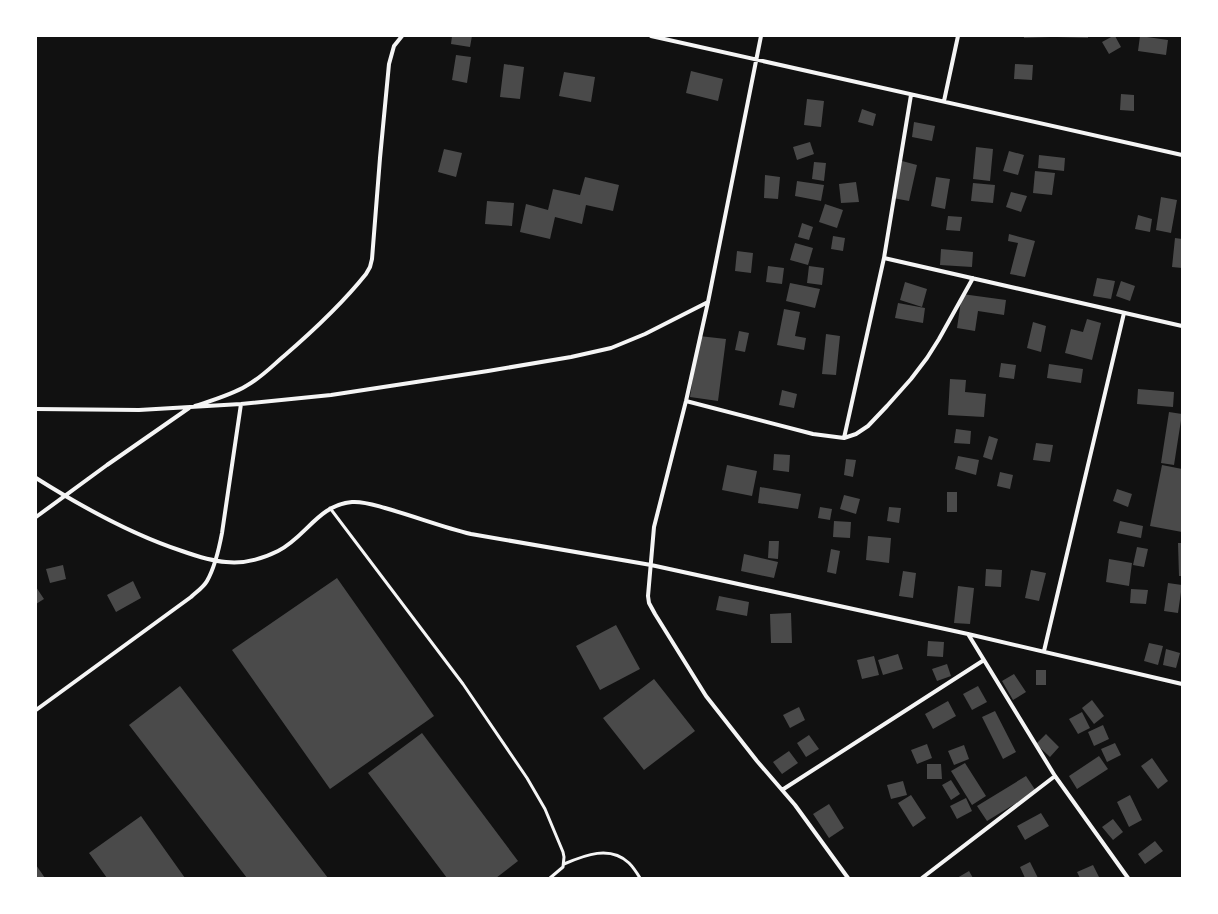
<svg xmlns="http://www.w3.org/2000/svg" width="1218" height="914" viewBox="0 0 1218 914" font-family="'Roboto Serif',serif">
<rect width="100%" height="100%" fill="#111"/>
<!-- building -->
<path fill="#4a4a4a" d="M 452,36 L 472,36 L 470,47 L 451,44 Z
M 1024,36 L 1050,36 L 1050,37 L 1024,38 Z
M 1057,36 L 1088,36 L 1088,38 L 1057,37 Z
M 1113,36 L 1115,36 L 1121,47 L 1109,54 L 1102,42 Z
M 1140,36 L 1168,40 L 1166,55 L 1138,51 Z
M 456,55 L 471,57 L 467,83 L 452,80 Z
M 504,64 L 524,67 L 520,99 L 500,97 Z
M 1015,64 L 1033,65 L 1032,80 L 1014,79 Z
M 691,71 L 723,79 L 718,101 L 686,93 Z
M 564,72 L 595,77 L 591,102 L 559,96 Z
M 1121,94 L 1134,95 L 1134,111 L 1120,110 Z
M 807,99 L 824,101 L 821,127 L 804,125 Z
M 862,109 L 876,114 L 873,126 L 858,122 Z
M 914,122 L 935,126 L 932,141 L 912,137 Z
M 810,142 L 814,154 L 797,160 L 793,147 Z
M 976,147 L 993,149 L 990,181 L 973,179 Z
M 444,149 L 462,153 L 456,177 L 438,172 Z
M 1009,151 L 1024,155 L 1018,175 L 1003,171 Z
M 1039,155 L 1065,158 L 1064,171 L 1038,168 Z
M 902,161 L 917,165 L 909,201 L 893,198 Z
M 814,162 L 826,163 L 824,181 L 812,179 Z
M 1035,171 L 1055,173 L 1052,195 L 1033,193 Z
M 765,175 L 780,177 L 778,199 L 764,198 Z
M 585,177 L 619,185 L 613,211 L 586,205 L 582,224 L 555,217 L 550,239 L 520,232 L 526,204 L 548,210 L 553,189 L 580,195 Z
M 936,177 L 950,179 L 945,209 L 931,206 Z
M 797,181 L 824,185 L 821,201 L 795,196 Z
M 856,182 L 859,202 L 841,203 L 839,184 Z
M 973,183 L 995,185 L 993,203 L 971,201 Z
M 1011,192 L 1027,196 L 1021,212 L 1006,207 Z
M 1161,197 L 1177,200 L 1171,233 L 1156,230 Z
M 487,201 L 514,203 L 512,226 L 485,224 Z
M 825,204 L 843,210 L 837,228 L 819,222 Z
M 1138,215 L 1152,219 L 1150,232 L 1135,229 Z
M 948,216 L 962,217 L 960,231 L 946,230 Z
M 802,223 L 813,227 L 809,240 L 798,237 Z
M 1009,234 L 1035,241 L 1025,277 L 1010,274 L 1018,243 L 1008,241 Z
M 833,236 L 845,238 L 843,251 L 831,249 Z
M 1175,238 L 1182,239 L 1182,268 L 1172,267 Z
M 795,243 L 813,248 L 808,265 L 790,260 Z
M 941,249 L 973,252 L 972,267 L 940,265 Z
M 737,251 L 753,253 L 751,273 L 735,271 Z
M 768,266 L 784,268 L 782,284 L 766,282 Z
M 809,266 L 824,268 L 822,285 L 807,283 Z
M 1097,278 L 1115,281 L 1111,299 L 1093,296 Z
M 1121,281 L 1135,286 L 1130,301 L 1116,296 Z
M 905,282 L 927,289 L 922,307 L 900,300 Z
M 790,283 L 820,289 L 815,308 L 786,301 Z
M 962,294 L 1006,300 L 1004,315 L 978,311 L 975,331 L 957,328 Z
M 898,303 L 925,308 L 923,323 L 895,318 Z
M 784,309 L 800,312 L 795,336 L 806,338 L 804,350 L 777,345 Z
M 1087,319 L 1101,323 L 1092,360 L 1065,353 L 1071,329 L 1083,332 Z
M 1033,322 L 1046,326 L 1041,352 L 1027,348 Z
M 739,331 L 749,333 L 745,352 L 735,350 Z
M 826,334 L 840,336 L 836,375 L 822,374 Z
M 699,336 L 726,339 L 718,401 L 690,397 Z
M 1001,363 L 1016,365 L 1014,379 L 999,377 Z
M 1049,364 L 1083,369 L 1081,383 L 1047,378 Z
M 950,379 L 966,380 L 965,392 L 986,394 L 984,417 L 948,415 Z
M 1138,389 L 1174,392 L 1173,407 L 1137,404 Z
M 782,390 L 797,394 L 794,408 L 779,405 Z
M 1169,412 L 1182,414 L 1174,465 L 1161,463 Z
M 956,429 L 971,431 L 970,444 L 954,443 Z
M 989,436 L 998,439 L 992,460 L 983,457 Z
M 1036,443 L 1053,445 L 1050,462 L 1033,460 Z
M 774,454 L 790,455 L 789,472 L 773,470 Z
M 958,456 L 979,460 L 976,475 L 955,469 Z
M 846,459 L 856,460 L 853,477 L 844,475 Z
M 727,465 L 757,471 L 752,496 L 722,490 Z
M 1162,465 L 1182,469 L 1182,532 L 1150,526 Z
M 1000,472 L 1013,475 L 1010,489 L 997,486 Z
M 760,487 L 801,494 L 798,509 L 758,503 Z
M 1117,489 L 1132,494 L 1128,507 L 1113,501 Z
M 947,492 L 957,492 L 957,512 L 947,512 Z
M 844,495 L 860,499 L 856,514 L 840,509 Z
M 820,507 L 832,509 L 830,520 L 818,518 Z
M 889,507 L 901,508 L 899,523 L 887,521 Z
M 834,521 L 851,522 L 850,538 L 833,537 Z
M 1120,521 L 1143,526 L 1141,538 L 1117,533 Z
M 868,536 L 891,538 L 889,563 L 866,560 Z
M 769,541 L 779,541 L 778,559 L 768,558 Z
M 1178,543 L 1182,543 L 1182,576 L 1179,576 Z
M 1137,547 L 1148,549 L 1144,567 L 1133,565 Z
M 831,549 L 840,551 L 836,574 L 827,572 Z
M 744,554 L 778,562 L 774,578 L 741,571 Z
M 1109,559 L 1132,563 L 1129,586 L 1106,582 Z
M 63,565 L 66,579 L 50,583 L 46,569 Z
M 986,569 L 1002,570 L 1001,587 L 985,586 Z
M 1031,570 L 1046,573 L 1039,601 L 1025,598 Z
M 903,571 L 916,573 L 913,598 L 899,596 Z
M 337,578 L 434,716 L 330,789 L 232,650 Z
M 133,581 L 141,598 L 116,612 L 107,595 Z
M 1168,583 L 1182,585 L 1178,613 L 1164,611 Z
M 958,586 L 974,588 L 970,624 L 954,623 Z
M 36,587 L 44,599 L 36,604 Z
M 1131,589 L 1148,590 L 1146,604 L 1130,603 Z
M 719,596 L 749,602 L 747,616 L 716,610 Z
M 791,613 L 792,643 L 771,643 L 770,614 Z
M 616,625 L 640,669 L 600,690 L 576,646 Z
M 928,641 L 944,642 L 943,657 L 927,656 Z
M 1149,643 L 1163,646 L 1158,665 L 1144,661 Z
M 1166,649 L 1180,653 L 1176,668 L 1163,665 Z
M 898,654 L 903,669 L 883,675 L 878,660 Z
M 874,656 L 879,675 L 862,679 L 857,660 Z
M 947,664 L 951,676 L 937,681 L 932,669 Z
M 1036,670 L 1046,670 L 1046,685 L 1036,685 Z
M 1014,674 L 1026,692 L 1013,700 L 1002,681 Z
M 654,679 L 695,731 L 644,770 L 603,718 Z
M 180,686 L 328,878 L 247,878 L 129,725 Z
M 978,686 L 987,702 L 972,710 L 963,694 Z
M 1092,700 L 1104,716 L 1094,724 L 1082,708 Z
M 948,701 L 956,716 L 933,729 L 925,714 Z
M 799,707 L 805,720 L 790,728 L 783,715 Z
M 995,711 L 1016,752 L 1003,759 L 982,717 Z
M 1082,712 L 1090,728 L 1078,734 L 1069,719 Z
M 1103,725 L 1109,739 L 1094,746 L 1088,732 Z
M 422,733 L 518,861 L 496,878 L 447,878 L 368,773 Z
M 1046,734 L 1059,747 L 1050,757 L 1036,744 Z
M 809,735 L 819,749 L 806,757 L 797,743 Z
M 1115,743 L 1121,755 L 1107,762 L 1101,749 Z
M 927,744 L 932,758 L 917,764 L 911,750 Z
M 964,745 L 969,759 L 954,765 L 948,751 Z
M 789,751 L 798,763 L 782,774 L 773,762 Z
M 1099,756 L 1108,769 L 1077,789 L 1069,776 Z
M 1152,758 L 1168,781 L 1158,789 L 1141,766 Z
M 965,763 L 986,796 L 972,805 L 951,771 Z
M 927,764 L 941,764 L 942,779 L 927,779 Z
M 1026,776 L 1036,791 L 987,821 L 977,806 Z
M 951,780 L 960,794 L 951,800 L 942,785 Z
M 903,781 L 907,795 L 891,799 L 887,785 Z
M 911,795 L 926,818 L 913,827 L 898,803 Z
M 1130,795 L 1142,820 L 1129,827 L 1117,802 Z
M 966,798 L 972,811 L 957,819 L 950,806 Z
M 829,804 L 844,828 L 829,838 L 813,814 Z
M 1041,813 L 1049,826 L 1025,840 L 1017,826 Z
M 141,816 L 185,878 L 107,878 L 89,853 Z
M 1113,819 L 1123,832 L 1113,840 L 1102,827 Z
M 1155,841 L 1163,851 L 1145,864 L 1138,854 Z
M 1030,862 L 1038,878 L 1025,878 L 1020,867 Z
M 36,865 L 45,878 L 36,878 Z
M 1093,865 L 1099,877 L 1080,878 L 1077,872 Z
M 969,871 L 973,878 L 957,878 Z"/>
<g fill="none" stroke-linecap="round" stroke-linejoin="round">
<!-- service -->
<path stroke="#f5f5f5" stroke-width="3" d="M 330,508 L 463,684 L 527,778 L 545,809 L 563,852 L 564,857 L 563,867 L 550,878
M 564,864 C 585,855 610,845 629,863 C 633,867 637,873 640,878"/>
<!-- minor -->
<path stroke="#f5f5f5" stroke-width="4" d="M 651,36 L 1182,155
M 761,36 L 708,302 L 686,401 L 654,527 L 648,596 L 649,603 L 655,614 L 706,696 L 757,761 L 795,805 L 848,878
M 944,101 L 958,36
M 884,258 L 1182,326
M 686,401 L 813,434 L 844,438 L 856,434 L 868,426 L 887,406 L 911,379 L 927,358 L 939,339 L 973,278
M 195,406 C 213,400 231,395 246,386 C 261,378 272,366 284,356 C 313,331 342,304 366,274 L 370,267 L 372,259 L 380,158 L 389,64 L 394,46 L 402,36
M 36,409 L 139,410 L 241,404 L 331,395 L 488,371 L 571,357 L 611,348 L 645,334 L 708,302
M 844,438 L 884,258 L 911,95
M 36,478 C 82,507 130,534 182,551 C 196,556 211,561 226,562 C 244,564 262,559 278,551 C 306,537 318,505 352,502 C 363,501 374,505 385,508 C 414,516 442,527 471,534 L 651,565 L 968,634 L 1182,684
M 36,517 L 107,465 L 189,408
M 968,634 L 1055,776 L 1128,878
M 1044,651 L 1124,313
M 36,710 L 191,597 C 196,592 203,588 207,581 C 215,567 219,549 222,533 L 241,404
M 782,790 L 984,660
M 922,878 L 1055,776"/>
</g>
<!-- border -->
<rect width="1218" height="914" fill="none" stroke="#ffffff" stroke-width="74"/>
</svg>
